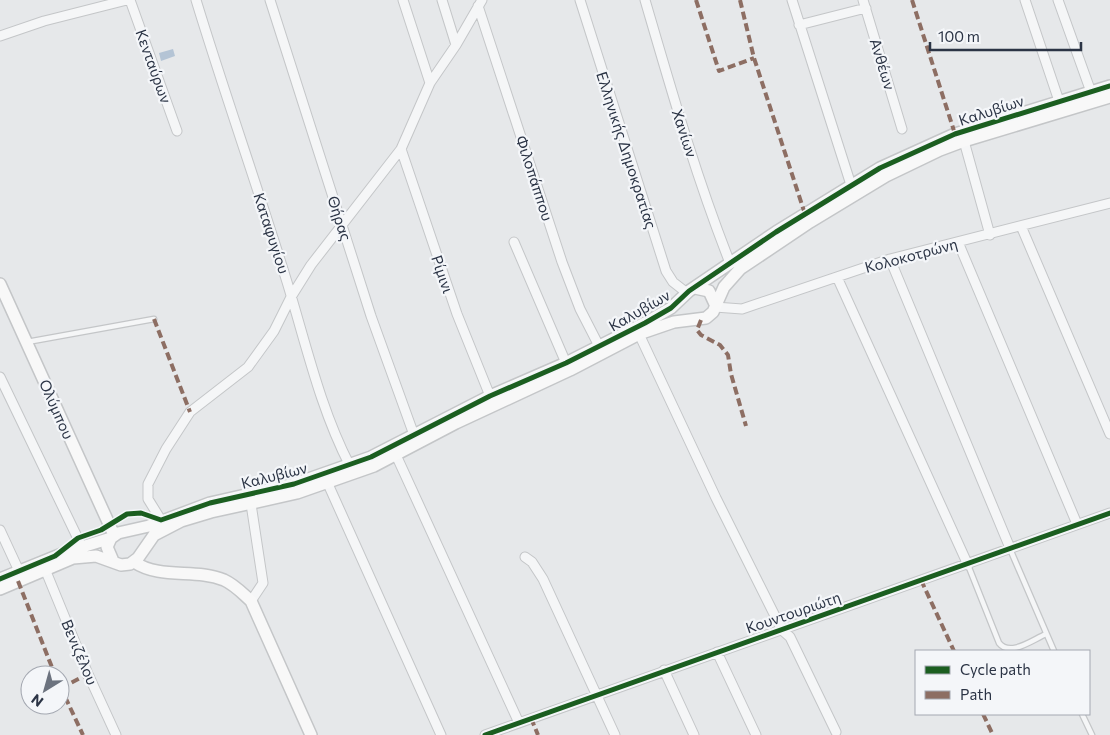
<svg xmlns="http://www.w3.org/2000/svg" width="1110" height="735" viewBox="0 0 1110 735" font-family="Commissioner,sans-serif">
<rect width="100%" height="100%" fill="#e6e8ea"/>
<!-- water -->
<path fill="#b4c4d5" d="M 173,49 L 175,56 L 161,61 L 159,53 Z"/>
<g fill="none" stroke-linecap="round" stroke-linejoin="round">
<!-- lane casing -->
<g stroke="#c4c6c8" stroke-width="7">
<path id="lane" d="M 27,342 L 154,319
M 1010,549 L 1054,651
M 968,565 L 999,643 C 1010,657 1032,640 1046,634
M 1082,714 L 1092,735"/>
</g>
<!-- street casing -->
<g stroke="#c4c6c8" stroke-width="11">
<path id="street" d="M 130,0 L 177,131
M 196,0 C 225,95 258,188 287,282 C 306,344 320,408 350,466
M 270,0 L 371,316 L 414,435
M 403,0 L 430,83
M 442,0 L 456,45
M 580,0 L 666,271 L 673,282 L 687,293
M 645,0 C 671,89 696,177 730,263
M 792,0 L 851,185
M 863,0 L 902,129
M 1025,0 L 1059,101
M 1058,0 L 1091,92
M 478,6 L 562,262 L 580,309 L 599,346
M 799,25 L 866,8
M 0,36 L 44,21 L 127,0
M 964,141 L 990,235
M 401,149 L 457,314 L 490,396
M 1021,226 L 1110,434
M 514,242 L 566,363
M 958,242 L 1077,524
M 890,259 L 1010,548
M 837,277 L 968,565
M 715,307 L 742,309 L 890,259 L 1110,203
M 639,334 L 716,498 L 782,630 L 790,637 L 836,732
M 0,377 L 82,547
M 396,455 L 519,723
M 328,484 L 441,735
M 251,504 L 263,583 L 251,601
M 161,520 L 148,499 L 148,484 L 166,449 L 190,412 L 248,367 L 274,331 L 291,297 L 311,265 L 401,149 L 430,83 L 456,45 L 482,0
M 0,530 L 19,571
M 525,557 L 532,562 L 543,579 L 615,735
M 45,569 L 88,674 L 116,735
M 717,652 L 756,735
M 664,670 L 694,735
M 485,735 L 1110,513"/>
</g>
<!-- secondary casing -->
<g stroke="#c4c6c8" stroke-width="14">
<path id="secondary" d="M 0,284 L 114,535
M 695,288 L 709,291 L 715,304
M 113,561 L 107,547 L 111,538 L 118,533 L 149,526 L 210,503 L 294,484 L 371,457 L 490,396 L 566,363 L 645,323 L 671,308 L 689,291 L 776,232 L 880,168 L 955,134 L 1110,86
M 134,562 C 161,580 195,568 224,580 C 235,585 242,593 251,601 L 311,735
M 0,579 L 69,551 L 111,538
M 0,589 L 73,558 L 96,556 L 121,565 L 130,564 L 138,558 L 154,535 L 181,521 L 211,512 L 297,493 L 374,466 L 456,423 L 570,370 L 639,334 L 674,322 L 706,318 L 713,312 L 724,287 L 740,269 L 810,222 L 886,176 L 940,150 L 964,141 L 1110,97"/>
</g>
<!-- lane -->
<use href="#lane" stroke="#f5f6f7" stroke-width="4.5"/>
<!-- street -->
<use href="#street" stroke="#f5f6f7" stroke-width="9"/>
<!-- secondary -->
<use href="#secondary" stroke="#f8f8f8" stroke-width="11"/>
<!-- quiet -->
<path stroke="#8d6e63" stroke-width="4" stroke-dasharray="8 4" stroke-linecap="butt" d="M 696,0 L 719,71 L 754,58
M 740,0 L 754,58 L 805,214
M 912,0 L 955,134
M 154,319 L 190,412
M 701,320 L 697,330 L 701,335 L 720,345 L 728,355 L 731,374 L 746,426
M 921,580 L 954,651
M 18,581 L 55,675
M 60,686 L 83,735
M 61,688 L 88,674
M 983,714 L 993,735
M 531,718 L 538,735"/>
<!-- cycleway casing -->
<g stroke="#f4f6f9" stroke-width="8">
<path id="cycleway" d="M 0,579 L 55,556 L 78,538 L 101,530 L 127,514 L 141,513 L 161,520 L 210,503 L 294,484 L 371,457 L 490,396 L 566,363 L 645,323 L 671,308 L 689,291 L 776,232 L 880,168 L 955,134 L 1110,86
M 485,735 L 1110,513"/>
</g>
<!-- cycleway -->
<use href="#cycleway" stroke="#1b5e20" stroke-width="5"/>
</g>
<g text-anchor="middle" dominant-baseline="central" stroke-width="4.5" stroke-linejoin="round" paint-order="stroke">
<!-- street labels -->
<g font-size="15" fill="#2b3445" stroke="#f4f6f9">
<text transform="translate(883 64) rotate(73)">Ανθέων</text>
<text transform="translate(154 66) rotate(70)">Κενταύρων</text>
<text transform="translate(991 110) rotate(-18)">Καλυβίων</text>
<text transform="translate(685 133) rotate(72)">Χανίων</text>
<text transform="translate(627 150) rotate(72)">Ελληνικής Δημοκρατίας</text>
<text transform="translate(535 178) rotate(72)">Φιλοπάππου</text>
<text transform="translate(340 218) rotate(72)">Θήρας</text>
<text transform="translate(272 233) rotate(72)">Καταφυγίου</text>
<text transform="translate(911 255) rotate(-15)">Κολοκοτρώνη</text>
<text transform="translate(443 274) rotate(71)">Ρίμινι</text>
<text transform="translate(639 310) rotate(-30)">Καλυβίων</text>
<text transform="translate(57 409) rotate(66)">Ολύμπου</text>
<text transform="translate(274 475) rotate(-14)">Καλυβίων</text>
<text transform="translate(793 612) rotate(-19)">Κουντουριώτη</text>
<text transform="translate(80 652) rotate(67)">Βενιζέλου</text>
</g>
</g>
<!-- legend -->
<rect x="915" y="650" width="175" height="65" fill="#f4f6f9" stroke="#a4a8b1"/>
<rect x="925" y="666" width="25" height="8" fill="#1b5e20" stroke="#a4a8b1"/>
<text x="960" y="675" font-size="15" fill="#2b3445">Cycle path</text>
<rect x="925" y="691" width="25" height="8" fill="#8d6e63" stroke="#a4a8b1"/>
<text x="960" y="700" font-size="15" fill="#2b3445">Path</text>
<!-- north arrow -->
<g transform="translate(45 690) rotate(217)"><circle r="24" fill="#f4f6f9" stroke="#a4a8b1"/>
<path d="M0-4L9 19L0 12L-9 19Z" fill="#6c737f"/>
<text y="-8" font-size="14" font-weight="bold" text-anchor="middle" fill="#2b3445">N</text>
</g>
<!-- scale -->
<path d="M930 42v8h151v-8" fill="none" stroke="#2b3445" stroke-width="2.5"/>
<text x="938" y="42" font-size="15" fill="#2b3445" stroke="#f4f6f9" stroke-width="4" paint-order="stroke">100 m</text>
</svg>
